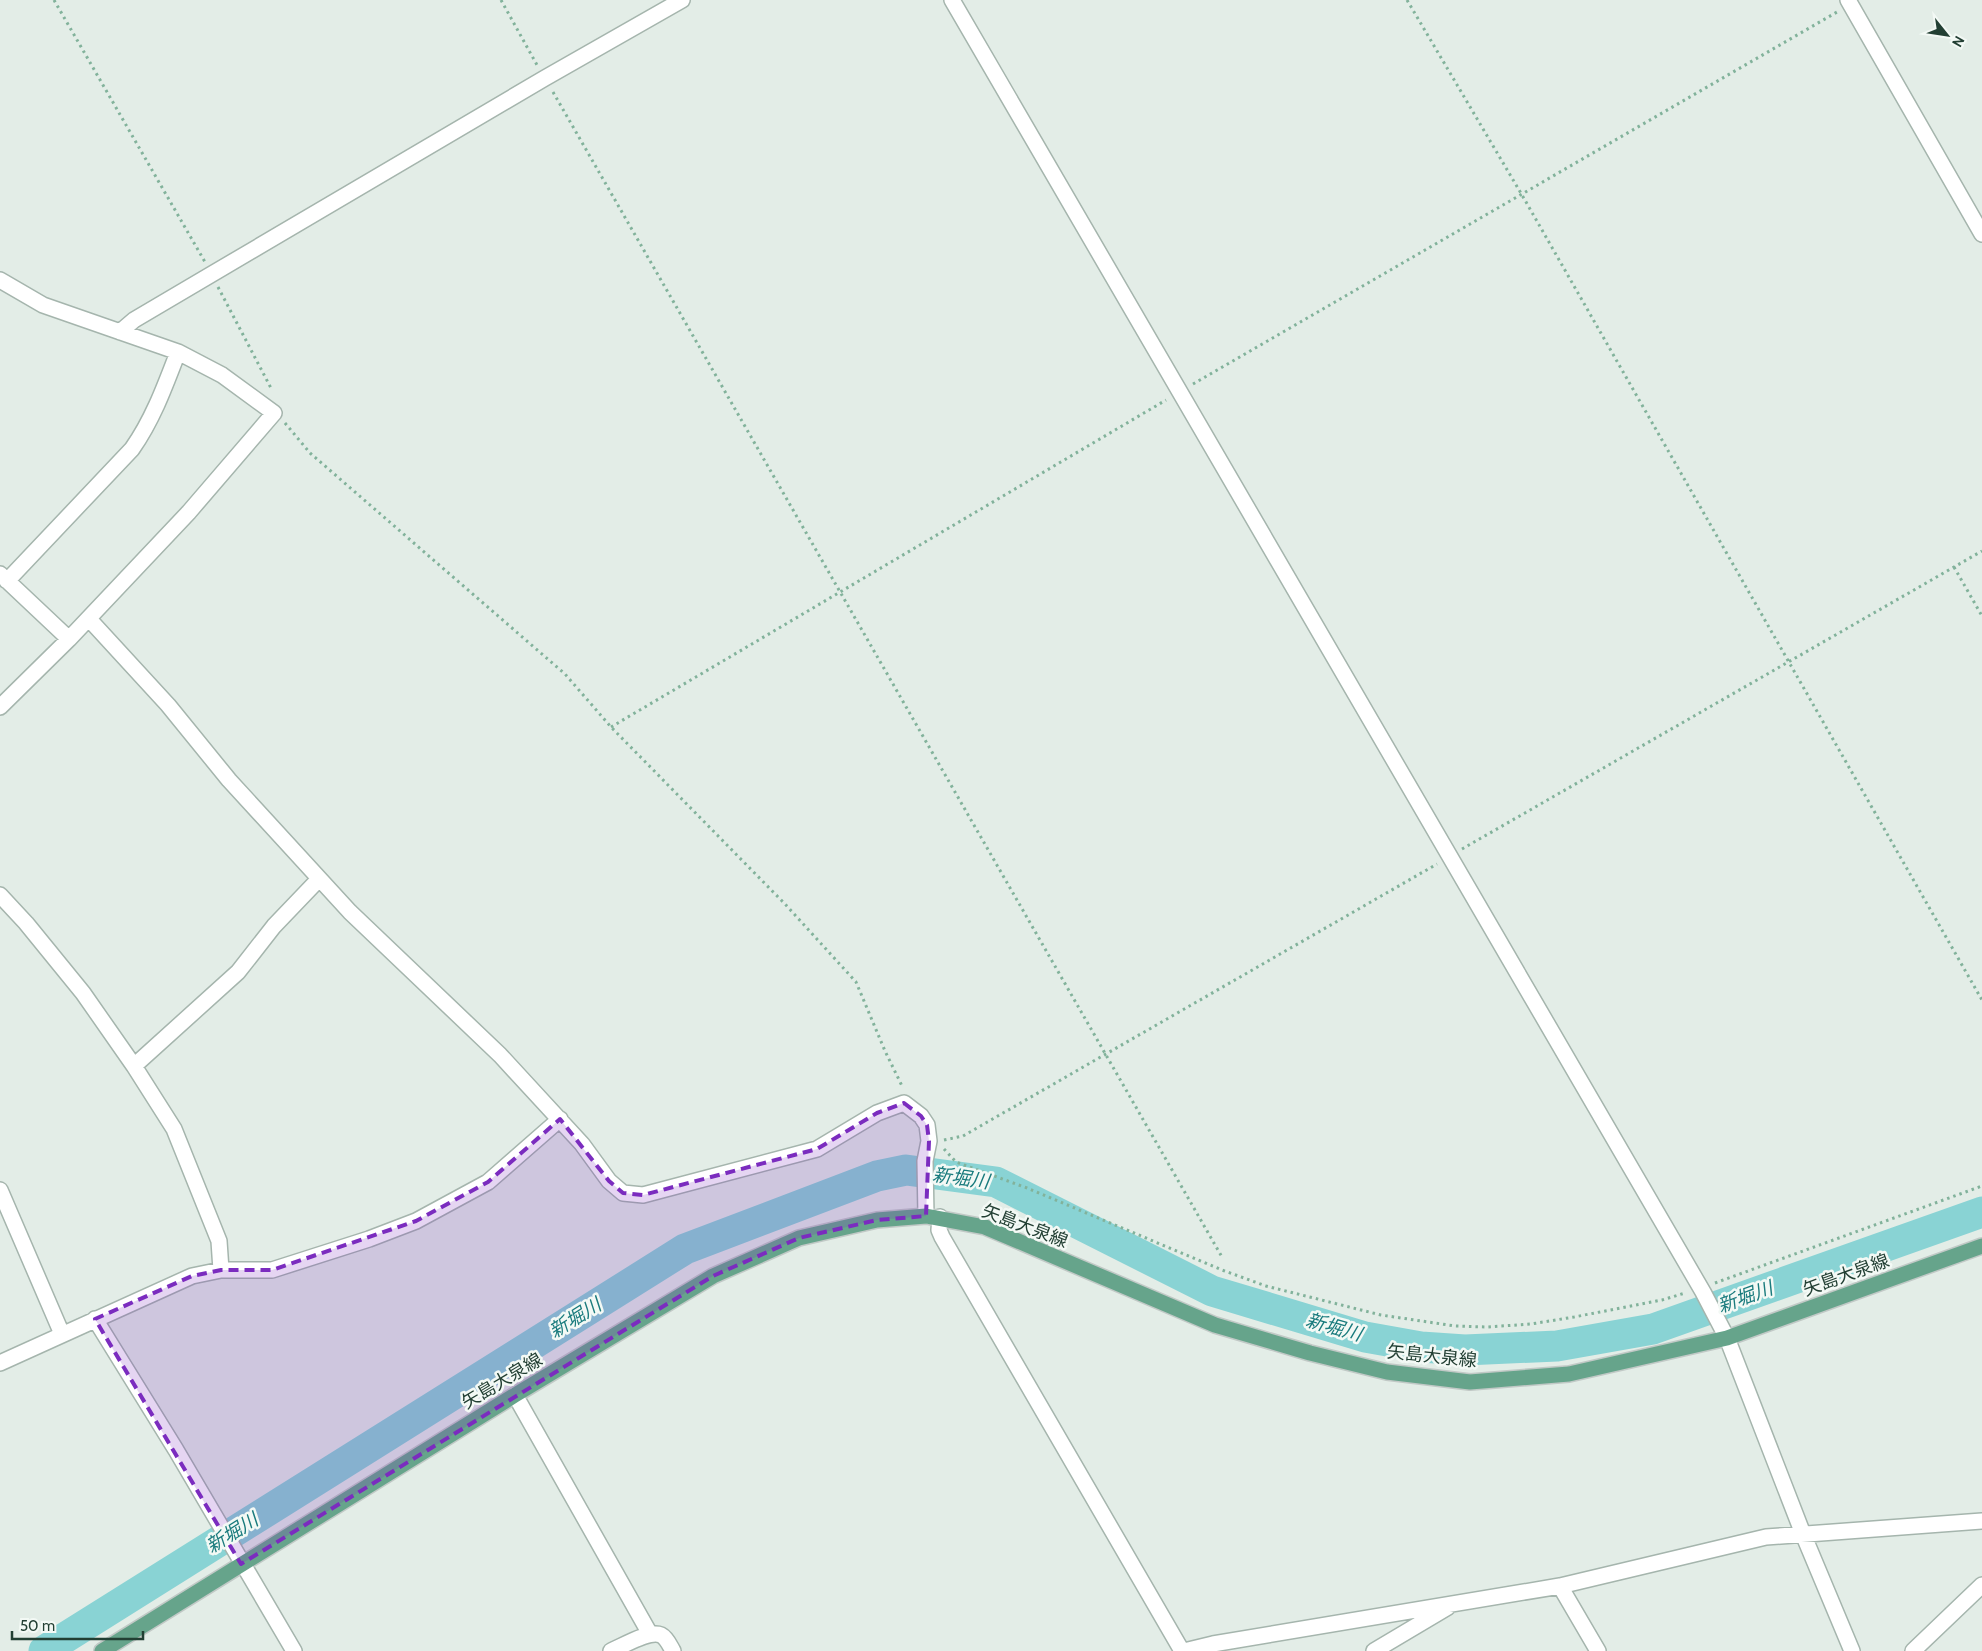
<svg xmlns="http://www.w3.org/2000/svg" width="1982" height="1651" viewBox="0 0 1982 1651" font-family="Cabin,'Noto Sans JP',sans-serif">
<rect width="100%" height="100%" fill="#e3ede7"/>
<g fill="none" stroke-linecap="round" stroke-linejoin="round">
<!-- river -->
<path stroke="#89d3d4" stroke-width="31" d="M 44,1651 L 685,1249 L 877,1176 L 906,1170 L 996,1182 L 1212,1291 L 1365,1337 L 1421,1347 L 1465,1350 L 1557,1346 L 1653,1329 L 1982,1212"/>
<!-- minor casing -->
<g stroke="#a5b5ad" stroke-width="18">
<path id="minor" d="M 952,0 L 1703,1292 L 1727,1338 L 1803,1534 L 1852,1651
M 1848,0 L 1982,234
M 0,280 L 43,305 L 178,352 L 222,375 L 274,413 L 189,512 L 69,639 L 0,707
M 120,332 L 134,320 L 212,274 L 545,78 L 682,0
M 0,574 L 69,639
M 7,581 L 132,449 C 153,419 165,386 178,352
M 89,619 L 168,705 L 229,780 L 350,912 L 500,1055 L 582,1144 L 609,1181 L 623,1193 L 643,1195 L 817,1149 L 877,1113 L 904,1103 L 921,1116 L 927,1125 L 929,1141 L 925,1161 L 926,1216
M 0,895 L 26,923 L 83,993 L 134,1066 L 174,1129 L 219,1241 L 221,1270
M 134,1066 L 238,972 L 274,926 L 319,879
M 0,1190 L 62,1334
M 940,1217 L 939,1230 L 942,1237 L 1182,1651
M 95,1319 L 176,1450 L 294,1651
M 0,1363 L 192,1276 L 221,1270 L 272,1270 L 369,1239 L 416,1221 L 488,1182 L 560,1119
M 515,1395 L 650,1634
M 1560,1586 L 1598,1651
M 611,1651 C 623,1646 649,1630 661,1635 C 667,1638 670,1646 673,1651
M 1184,1651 L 1213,1644 L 1560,1586 L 1766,1537 L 1982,1521
M 1374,1651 L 1448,1607
M 1913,1651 L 1982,1585"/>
</g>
<!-- major casing -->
<g stroke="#c1c9c6" stroke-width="18">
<path id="major" d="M 102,1651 L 515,1395 L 713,1276 L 799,1238 L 877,1220 L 926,1216 L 985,1227 L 1215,1325 L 1310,1353 L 1387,1372 L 1470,1382 L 1569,1374 L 1727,1338 L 1982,1246"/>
</g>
<!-- path -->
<path stroke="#82b29b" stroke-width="3" stroke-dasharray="2.5 4" stroke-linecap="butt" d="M 54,0 L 205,262
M 501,0 L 537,65
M 1407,0 L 1522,195 L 1982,1000
M 553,92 L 1222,1257
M 218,287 L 272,390
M 1193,384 L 1837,12
M 285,423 L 310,453 L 565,674 L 611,727 L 785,904 L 856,982 L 885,1051 L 903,1088
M 1954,567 L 1982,616
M 611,727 L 1166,400
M 1462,849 L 1982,551
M 944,1140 L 963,1136 L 1437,864
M 944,1149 L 956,1162 L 1027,1188 L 1222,1270 L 1266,1286 L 1381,1315 L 1455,1326 L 1487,1327 L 1531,1324 L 1574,1317 L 1662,1300 L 1685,1293
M 1715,1283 L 1982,1186"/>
<!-- minor -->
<use href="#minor" stroke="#fff" stroke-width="15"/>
<!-- major -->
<use href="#major" stroke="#66a48b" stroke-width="15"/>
</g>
<!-- marked area -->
<path fill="#7b2cbf" fill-opacity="0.2" stroke="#7b2cbf" stroke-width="4" stroke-dasharray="10 6" stroke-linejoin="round" d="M 904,1103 L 921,1116 L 927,1125 L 929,1141 L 926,1216 L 877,1220 L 799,1238 L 713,1276 L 241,1564 L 95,1319 L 192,1276 L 221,1270 L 272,1270 L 416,1221 L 488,1182 L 560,1119 L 609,1181 L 623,1193 L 643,1195 L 817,1149 L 877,1113 Z"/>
<g text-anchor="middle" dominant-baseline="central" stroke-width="5" stroke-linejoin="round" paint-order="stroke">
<!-- street labels -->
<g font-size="18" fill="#223f33" stroke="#f3f9f5">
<text transform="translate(1025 1226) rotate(21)">矢島大泉線</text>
<text transform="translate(1846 1275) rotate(-20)">矢島大泉線</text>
<text transform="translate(1432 1356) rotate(6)">矢島大泉線</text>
<text transform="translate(502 1381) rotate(-31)">矢島大泉線</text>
</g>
<!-- water labels -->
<g font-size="19" font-style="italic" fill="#1a7b7d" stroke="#f3f9f5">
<text transform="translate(961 1178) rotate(8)">新堀川</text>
<text transform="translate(1745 1297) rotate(-20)">新堀川</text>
<text transform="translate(575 1318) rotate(-32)">新堀川</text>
<text transform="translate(1334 1327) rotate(16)">新堀川</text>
<text transform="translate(232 1533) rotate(-32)">新堀川</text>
</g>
</g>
<!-- north arrow -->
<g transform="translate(1947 35) rotate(120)" stroke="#f3f9f5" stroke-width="4" paint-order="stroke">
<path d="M0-4L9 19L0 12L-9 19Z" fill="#223f33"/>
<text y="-8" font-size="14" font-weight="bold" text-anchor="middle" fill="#223f33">N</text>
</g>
<!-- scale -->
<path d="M12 1631v8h131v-8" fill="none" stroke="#223f33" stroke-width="2.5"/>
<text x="20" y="1631" font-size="15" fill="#223f33" stroke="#f3f9f5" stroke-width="4" paint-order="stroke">50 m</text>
</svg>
